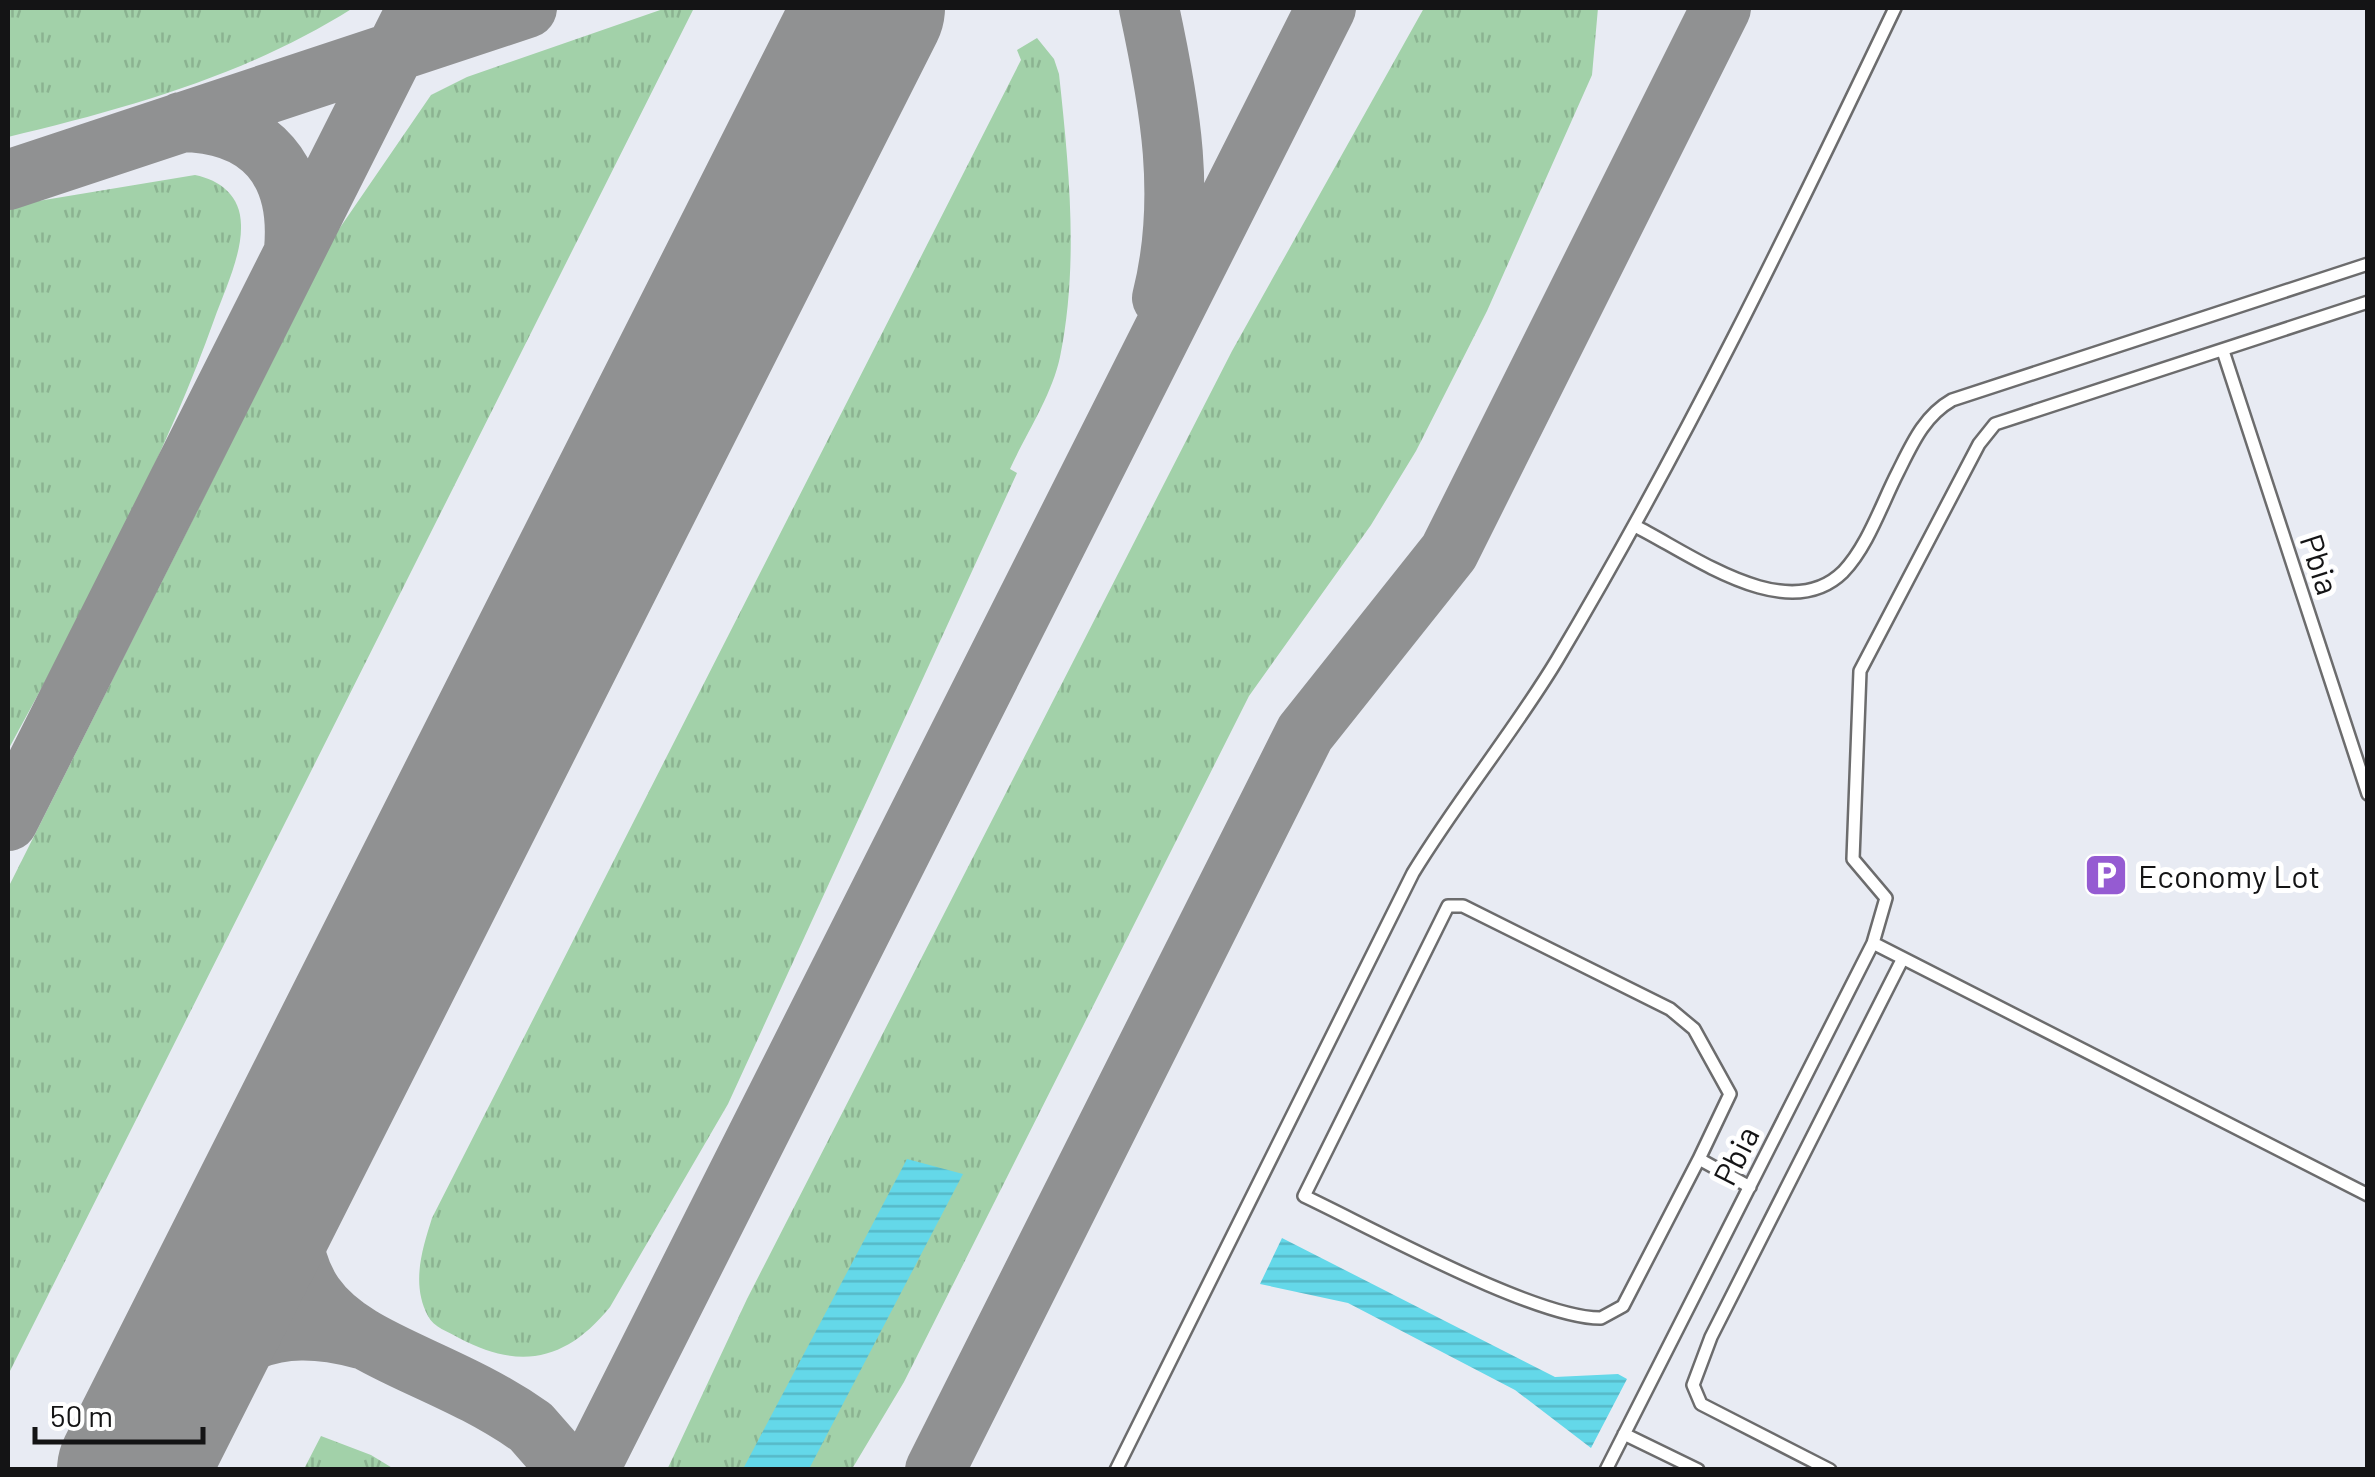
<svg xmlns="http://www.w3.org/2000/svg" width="2375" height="1477" viewBox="0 0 2375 1477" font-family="Barlow,sans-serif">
<defs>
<pattern id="grass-tufts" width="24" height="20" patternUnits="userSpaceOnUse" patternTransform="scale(2.5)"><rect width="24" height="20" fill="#a2d1a9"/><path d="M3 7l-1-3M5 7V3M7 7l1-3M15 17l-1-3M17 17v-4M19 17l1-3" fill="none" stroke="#8bb391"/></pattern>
<pattern id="water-rules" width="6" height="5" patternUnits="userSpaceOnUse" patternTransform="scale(2.5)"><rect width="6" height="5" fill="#64d8e9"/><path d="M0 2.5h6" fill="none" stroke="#56b8c7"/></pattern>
</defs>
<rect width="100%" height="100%" fill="#f6f7f8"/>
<!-- built -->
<path fill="#e8ebf3" d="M 8,8 L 2367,8 L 2367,1469 L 8,1470 Z"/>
<!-- grass -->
<path fill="url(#grass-tufts)" d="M 8,8 L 353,8 C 247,75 129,108 8,137 Z
M 666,8 L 694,8 L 8,1375 L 8,888 L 337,232 L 431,95 L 467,77 Z
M 1424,8 L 1598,8 L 1592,75 L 1487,311 L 1416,451 L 1371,525 L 1249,696 L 904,1382 L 852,1469 L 667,1470 L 747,1299 L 1232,351 Z
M 1037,38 L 1054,59 L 1059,74 C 1069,167 1079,264 1060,357 C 1052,395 1026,434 1010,469 L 1017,473 L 728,1104 L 610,1307 C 567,1360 521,1371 459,1338 C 449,1332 433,1327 428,1316 C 411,1284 422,1250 432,1218 L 1021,60 L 1017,50 Z
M 195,175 C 220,180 241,196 241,225 C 242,255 224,292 214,320 C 163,463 81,616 8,750 L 8,206 Z
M 321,1436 L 371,1455 L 394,1469 L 304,1469 Z"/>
<!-- water -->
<path fill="url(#water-rules)" d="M 907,1159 L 963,1174 L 809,1469 L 743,1469 Z
M 1282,1238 L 1555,1377 L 1618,1374 L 1627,1379 L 1591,1448 L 1515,1390 L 1348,1303 L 1260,1284 Z"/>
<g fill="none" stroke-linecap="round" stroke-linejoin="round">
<!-- taxiway -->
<path stroke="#909192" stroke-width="60" d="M 1149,8 C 1170,105 1187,199 1162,298
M 181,122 C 262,123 301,171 294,250
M 8,180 L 527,8
M 8,821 L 417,8
M 303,1130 C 249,1355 395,1331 531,1427 L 552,1451 L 559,1470
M 164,1405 C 228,1344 270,1315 361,1339
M 589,1470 L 1326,8
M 935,1470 L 1305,733 L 1449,552 L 1721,8"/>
<!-- runway -->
<path stroke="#909192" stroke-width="150" d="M 132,1470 L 870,8"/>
<!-- service casing -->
<g stroke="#6c6c6d" stroke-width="16">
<path id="service" d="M 2223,351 L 2368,794
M 1635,526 C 1691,554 1787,627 1843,572 C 1868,546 1882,503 1898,472 C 1912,444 1924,416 1952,400 L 2368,264
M 1873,943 L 2368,1195
M 1699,1159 L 1623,1306 L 1601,1318 C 1536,1319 1370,1227 1304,1196 L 1448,906 L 1463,906 L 1670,1009 L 1694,1029 L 1730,1094 L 1699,1159 L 1750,1187
M 1624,1434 L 1698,1470
M 1116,1470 L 1413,873 C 1458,799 1513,733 1557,660 C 1682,450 1790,228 1895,8
M 1606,1470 L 1873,943 L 1886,898 L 1853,859 L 1860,671 L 1979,444 L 1995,424 L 2368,302
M 1830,1470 L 1701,1404 L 1693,1385 L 1711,1337 L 1902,960"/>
</g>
<!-- service -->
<use href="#service" stroke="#fff" stroke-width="11"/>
</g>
<!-- icons -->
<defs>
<g id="parking-square" transform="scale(2.25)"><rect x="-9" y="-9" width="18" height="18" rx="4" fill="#955bd2" stroke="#fff"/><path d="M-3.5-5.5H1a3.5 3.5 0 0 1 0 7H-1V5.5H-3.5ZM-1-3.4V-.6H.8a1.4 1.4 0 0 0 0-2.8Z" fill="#fff"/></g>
</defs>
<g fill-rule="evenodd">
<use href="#parking-square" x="2106" y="875"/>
</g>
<g text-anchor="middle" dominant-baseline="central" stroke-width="10" stroke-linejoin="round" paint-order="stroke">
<!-- street labels -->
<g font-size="32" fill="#141415" stroke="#fff">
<text transform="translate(2321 564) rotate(72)">Pbia</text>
<text transform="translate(1735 1155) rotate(-63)">Pbia</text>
</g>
<!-- poi labels -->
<g font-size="32" fill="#141415" stroke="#fff" text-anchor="start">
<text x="2138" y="875">Economy Lot</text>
</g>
</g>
<!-- border -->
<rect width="2375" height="1477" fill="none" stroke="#141415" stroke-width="20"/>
<!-- scale -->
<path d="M35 1427v15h168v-15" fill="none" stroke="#141415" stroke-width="5"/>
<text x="50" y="1427" font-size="30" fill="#141415" stroke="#ffffff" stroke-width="8" paint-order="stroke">50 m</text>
</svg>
